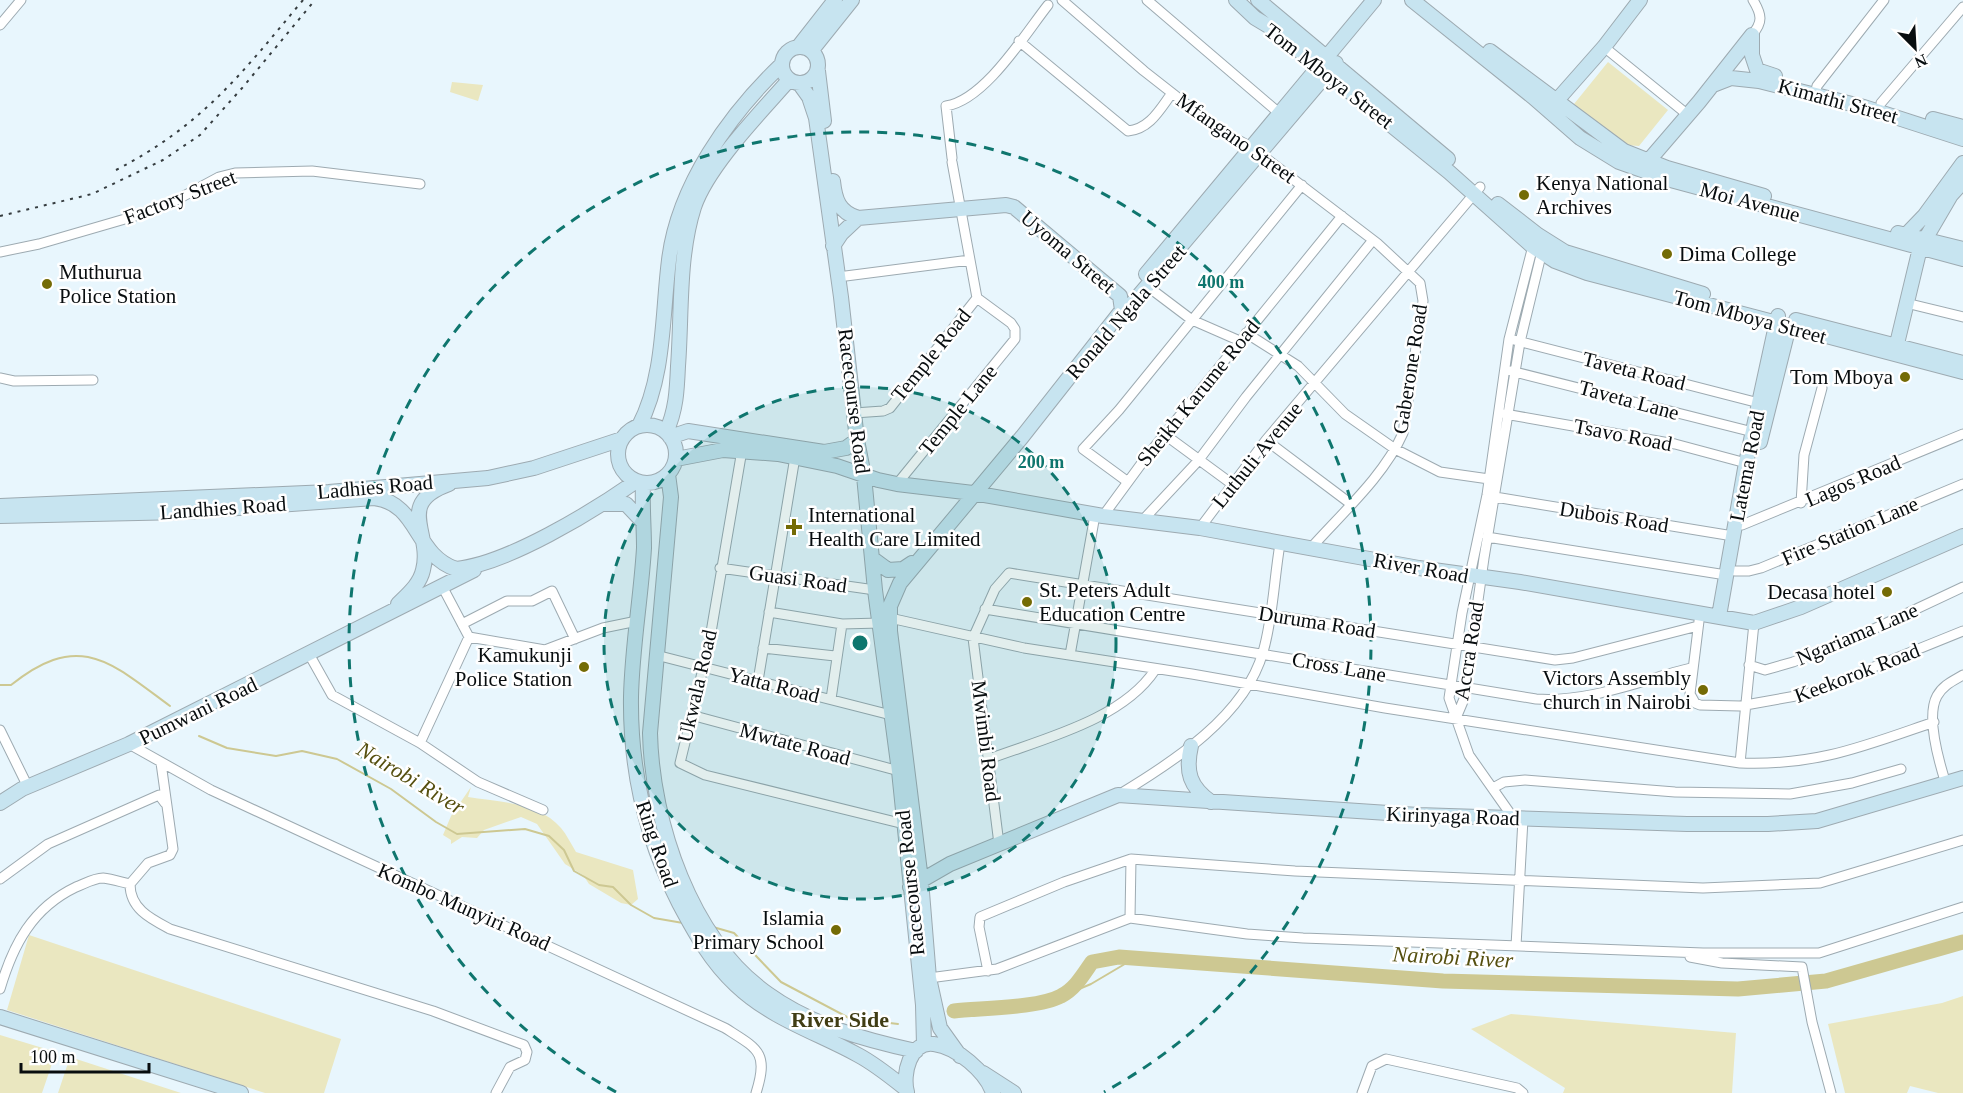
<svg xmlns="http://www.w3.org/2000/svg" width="1963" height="1093" viewBox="0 0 1963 1093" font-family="'Times New Roman',serif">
<rect width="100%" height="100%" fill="#e8f6fd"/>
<!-- green -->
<path fill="#eae7c0" d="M 1608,62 L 1668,110 L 1639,146 L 1625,145 L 1574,104 Z
M 452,82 L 483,85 L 478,101 L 450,92 Z
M 471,787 L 468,797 C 498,802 539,802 561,828 C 567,835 571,844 576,852 L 633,870 L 638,899 L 631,905 L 621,903 L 589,884 L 583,875 L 565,864 L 537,824 L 521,817 L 484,830 L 477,838 L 462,837 L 451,844 L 451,840 L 443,835 L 451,816 Z
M 29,935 L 341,1039 L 324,1093 L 265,1093 L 7,1010 Z
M 1963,996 L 1963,1093 L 1938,1093 L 1910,1086 L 1907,1093 L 1845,1093 L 1828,1024 L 1942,1003 Z
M 1511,1014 L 1736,1033 L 1732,1093 L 1563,1093 L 1565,1088 L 1471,1029 Z
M 0,1035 L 56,1052 L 42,1093 L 0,1093 Z
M 70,1057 L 181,1093 L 58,1093 Z"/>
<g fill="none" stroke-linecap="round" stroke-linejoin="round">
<!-- stream -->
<path stroke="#cdc892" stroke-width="2" d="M 0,685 L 11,685 C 80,630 110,662 170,706
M 199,736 L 227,748 L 276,756 L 302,751 L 337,759 L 391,789 L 436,822 L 457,834 L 525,829 L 549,836 L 564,850 L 574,871 L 599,885 L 613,887 L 631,905 L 654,918 L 683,923
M 713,927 L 734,933 L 781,982 L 849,1018 L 898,1024
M 1060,997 L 1091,984 L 1135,958"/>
<!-- river -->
<path stroke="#cdc892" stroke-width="15" d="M 954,1011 C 981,1008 1039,1008 1061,996 C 1075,989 1083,975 1092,962 L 1119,957 L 1443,981 L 1738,989 L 1826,981 L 1963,942"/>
<!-- street casing -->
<g stroke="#9daab1" stroke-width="11">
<path id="street" d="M 1062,0 L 1144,71 L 1218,129 L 1251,147 L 1377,243 L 1420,283 L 1423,301 L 1403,433 C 1384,476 1342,513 1310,549
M 1147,0 L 1279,113
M 0,25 L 21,0
M 1752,35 C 1763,22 1762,15 1753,0
M 1019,41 L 1128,131 C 1150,129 1160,109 1172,93
M 1604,47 L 1688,115
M 1815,95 L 1817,86 L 1884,0
M 1881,103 L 1963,7
M 952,158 L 946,106 C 985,100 1025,34 1048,5
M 0,252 L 39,244 L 149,212 L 167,205 L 219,177 L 235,173 L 312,171 L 420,184
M 838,277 L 970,260
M 1147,286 L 1192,320 L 1240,341
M 1906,303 L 1963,317
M 1246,333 L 1298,366 L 1345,414 L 1395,449 L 1440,472 L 1489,479
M 1514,340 L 1759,403
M 1511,371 L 1753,432
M 0,378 L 14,381 L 93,380
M 854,413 L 883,411 L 890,408 L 977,298 L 952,162
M 1505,414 L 1675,444 L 1746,463
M 1164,434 L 1232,484
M 1266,440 L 1351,504
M 742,450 L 709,644 L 680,763 L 705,775 L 904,824
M 1128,482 L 1083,449 L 1119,410 L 1302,185
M 897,484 L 1015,339 L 1015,329 L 1011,323 L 977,298
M 1495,497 L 1733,536
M 1801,503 L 1804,455 L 1822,388
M 1103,516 L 1147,456 L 1342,216
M 1142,521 L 1198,461 L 1246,397 L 1373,240
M 1742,525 L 1963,434
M 1200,528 L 1266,440 L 1480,187
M 1487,537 L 1726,575
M 720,568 L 875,590
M 1735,571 L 1749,571 L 1761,568 L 1963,484
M 442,586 L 469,637 L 545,650 L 603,628 L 637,621
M 985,609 L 1536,699 C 1589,703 1641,680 1691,668
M 769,612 L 842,624 L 880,623
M 890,618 L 1024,648 L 1192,674 L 1385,708 L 1740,763 C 1817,766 1864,746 1934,722
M 1699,621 L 1690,694 L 1695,703 L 1700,705 L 1740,706 L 1807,694 L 1963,631
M 462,624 L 507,601 L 532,601 L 552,591 L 575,639
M 763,648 L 835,656
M 309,654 L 332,695 L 420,743 L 469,637
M 656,655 L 891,715
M 1070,655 L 1095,515
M 1749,665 L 1765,670 L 1793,662 L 1863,634 L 1963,587
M 758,681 L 795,457
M 831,699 L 842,624
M 691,715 L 899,771
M 1456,718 L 1464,699 L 1484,558 L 1520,342 L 1543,247
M 0,730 L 28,787
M 420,743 L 478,782 L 543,810
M 129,744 L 211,790 L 725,1028 C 758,1049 769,1052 756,1093
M 989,759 C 1042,739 1122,720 1155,670
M 1740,763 L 1754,623
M 1946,784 C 1939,762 1926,716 1937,696 C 1943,685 1953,681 1963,675
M 1493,788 L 1504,782 L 1525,780 L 1675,792 L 1790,794 L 1852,783 L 1901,769
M 1120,794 C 1173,762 1245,716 1263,652 C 1273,618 1274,579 1280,544
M 1514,819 L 1469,755 L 1449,698 L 1462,613 L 1487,495 L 1509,339 L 1534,242
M 999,844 L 973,638 L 995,589 L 1009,573 L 1555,660 L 1573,658 L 1698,626
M 1131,859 L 1130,918 L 1247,934 L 1303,938 L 1703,953 L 1819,953 L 1963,907
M 0,879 L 48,844 L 159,795 L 165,803
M 130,884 L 148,863 L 170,855 L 173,849 L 161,763
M 1516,946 L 1523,819
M 1690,957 L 1722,963 L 1802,967 L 1812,1022 L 1831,1093
M 988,971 L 979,927 L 980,917 L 1064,882 L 1131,859 L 1295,871 L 1703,888 L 1820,883 L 1963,840
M 929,978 L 997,969 L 1130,918
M 0,989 C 13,945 32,908 76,887 C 84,884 94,878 103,878 C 112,879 121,882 130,884 C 130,909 151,919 170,929 L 433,1011 L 524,1045 L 527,1052 L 525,1060 L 510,1067 L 496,1093
M 1362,1093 L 1372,1066 L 1386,1059 L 1517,1088 L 1523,1093"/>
</g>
<!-- secondary casing -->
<g stroke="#9daab1" stroke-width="16">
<path id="secondary" d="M 1236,0 L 1255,18 L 1270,27 L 1449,172 L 1532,246 L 1555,261 L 1587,273 L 1963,372
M 1258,0 L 1448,159
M 1412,0 L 1533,97 L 1580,138 L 1619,162 L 1667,179 L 1963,259
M 1752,35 L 1752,55 L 1757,70 L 1775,76
M 799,46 L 835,0
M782 65a18 18 0 1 1 36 0a18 18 0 1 1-36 0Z
M 812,50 L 852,0
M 1490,51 L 1624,151 L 1667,168 L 1764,196
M 818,71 L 824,121
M 799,83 L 809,97 L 816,118 L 841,297 L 857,440 L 864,476 L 875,590 L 899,771 L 923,1005 L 924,1045
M 1713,85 L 1731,78 L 1759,81 L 1864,107 L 1963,139
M 1551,107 L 1604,47 L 1640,0
M 1933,119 L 1963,127
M 1644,166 L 1699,102 L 1752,35
M 833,181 C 835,200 839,212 858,218 L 1006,205 L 1014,207 L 1120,296 L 1122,310
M 1498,204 L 1538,235 L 1565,252 L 1703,294
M 1898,233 L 1963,249
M 1901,240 L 1925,215 L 1963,163
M 833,246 L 841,234 L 858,218
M 1146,274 L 1374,0
M 1796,320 L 1963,363
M 1895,352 L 1920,248 L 1951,195 L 1963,182
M618 454a29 29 0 1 1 58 0a29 29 0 1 1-58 0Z
M 639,426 C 665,376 662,315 669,260 C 678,186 729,115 781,65
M 666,432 C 676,411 677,390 678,366 C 682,314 678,257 694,207 C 708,166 760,113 789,80
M 670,437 L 688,431 L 824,452 L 846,448 L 857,440
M 1760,442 L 1789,326
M 676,459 L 723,450 L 778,454 L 837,466 L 878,480 L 897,484 L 973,493 L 1103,516 L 1200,528 L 1419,568 L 1520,582 L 1754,623 L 1801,607 L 1963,536
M 668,474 L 671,497 L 650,733 C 652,823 691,940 768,994 C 811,1025 865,1040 916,1051
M 643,484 C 642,505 644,527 644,548 C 641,598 632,647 631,697 C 630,770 646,839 679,903 C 695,933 711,962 736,985 C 772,1019 816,1032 858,1055 C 875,1064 891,1077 906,1089
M 605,504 L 626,504 L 643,522
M 0,506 L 329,492 L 488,478 L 534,468 L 622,439
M 0,516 L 184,512 L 374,498 C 419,503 414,555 456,569 C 507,564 592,512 635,482
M 873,559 L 888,570 L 903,569 L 912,563
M 398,604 C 408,594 420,584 423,570 C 433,533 394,504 449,484
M 1719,616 L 1746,463 L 1778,316
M 1191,746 C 1185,772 1190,787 1211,802
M 0,803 L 22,789 L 129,744 L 474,570
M 910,887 L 950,864 L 1118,795 L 1418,815 L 1687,824 L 1768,824 L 1817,821 L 1963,778
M 0,1017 L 241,1093
M 960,1056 L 940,1028 L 929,978 L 921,880 L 890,631 L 890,606 L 900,583 L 1022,437 L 1122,310 L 1130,306 L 1336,63
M 983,1073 L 1014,1093
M 907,1092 C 902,1075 910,1040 934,1044 C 957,1047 986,1072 993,1093"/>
</g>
<!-- street -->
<use href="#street" stroke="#fff" stroke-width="9"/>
<!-- secondary -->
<use href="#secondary" stroke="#c7e4f0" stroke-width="14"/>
<!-- rail -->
<path stroke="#363d40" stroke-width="2" stroke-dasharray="3 6" stroke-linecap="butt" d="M 116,170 C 203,125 242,73 303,0
M 0,216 L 92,194 L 163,160 L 200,135 L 243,87 L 315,0"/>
</g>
<!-- distance rings -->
<circle cx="860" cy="643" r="256" fill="#0f766e" fill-opacity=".12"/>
<g fill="none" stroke="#0f766e" stroke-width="3" stroke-dasharray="10 8">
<circle cx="860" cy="643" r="256"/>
<path d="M616 1092A511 511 0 1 1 1104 1092"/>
</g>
<!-- markers -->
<g fill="#746b05" stroke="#fff" stroke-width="2">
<circle cx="1524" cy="195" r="6"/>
<circle cx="1667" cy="254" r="6"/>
<circle cx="47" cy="284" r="6"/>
<circle cx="1905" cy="377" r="6"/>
<path d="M791 518h6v6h6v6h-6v6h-6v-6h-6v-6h6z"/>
<circle cx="1887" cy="592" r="6"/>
<circle cx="1027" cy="602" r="6"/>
<circle cx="584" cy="667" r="6"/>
<circle cx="1703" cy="690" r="6"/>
<circle cx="836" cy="930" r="6"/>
</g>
<g text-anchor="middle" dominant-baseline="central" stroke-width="5" stroke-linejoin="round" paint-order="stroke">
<!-- street labels -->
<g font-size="21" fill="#080d0f" stroke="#fff">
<text transform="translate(1329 76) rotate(38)">Tom Mboya Street</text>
<text transform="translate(1838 101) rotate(15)">Kimathi Street</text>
<text transform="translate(1236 138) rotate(35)">Mfangano Street</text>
<text transform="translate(180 197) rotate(-21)">Factory Street</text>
<text transform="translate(1750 202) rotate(15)">Moi Avenue</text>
<text transform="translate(1068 252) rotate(40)">Uyoma Street</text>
<text transform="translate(1126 312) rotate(-49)">Ronald Ngala Street</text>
<text transform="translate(1750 317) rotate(15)">Tom Mboya Street</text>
<text transform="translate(931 355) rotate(-51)">Temple Road</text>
<text transform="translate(1410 369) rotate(-81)">Gaberone Road</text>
<text transform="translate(1634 371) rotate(14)">Taveta Road</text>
<text transform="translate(1198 393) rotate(-51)">Sheikh Karume Road</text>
<text transform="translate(1629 400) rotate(15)">Taveta Lane</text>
<text transform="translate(854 401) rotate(83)">Racecourse Road</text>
<text transform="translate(958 410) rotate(-51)">Temple Lane</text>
<text transform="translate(1623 435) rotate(11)">Tsavo Road</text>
<text transform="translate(1257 455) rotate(-51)">Luthuli Avenue</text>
<text transform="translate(1747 466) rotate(-79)">Latema Road</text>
<text transform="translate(1853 481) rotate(-23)">Lagos Road</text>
<text transform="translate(375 487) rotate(-5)">Ladhies Road</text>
<text transform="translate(223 508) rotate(-4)">Landhies Road</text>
<text transform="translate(1614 517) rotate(9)">Dubois Road</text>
<text transform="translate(1850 531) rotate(-23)">Fire Station Lane</text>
<text transform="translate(1421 568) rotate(10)">River Road</text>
<text transform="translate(798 579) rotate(8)">Guasi Road</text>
<text transform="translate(1317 622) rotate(9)">Duruma Road</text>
<text transform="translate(1857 634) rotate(-23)">Ngariama Lane</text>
<text transform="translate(1469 651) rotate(-81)">Accra Road</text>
<text transform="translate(1339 667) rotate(10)">Cross Lane</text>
<text transform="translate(1857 673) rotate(-21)">Keekorok Road</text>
<text transform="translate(774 685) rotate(14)">Yatta Road</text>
<text transform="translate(697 686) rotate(-77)">Ukwala Road</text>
<text transform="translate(198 711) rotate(-26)">Pumwani Road</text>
<text transform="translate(986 741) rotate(83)">Mwimbi Road</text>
<text transform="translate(795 744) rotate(15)">Mwtate Road</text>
<text transform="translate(1453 816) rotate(2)">Kirinyaga Road</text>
<text transform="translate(657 844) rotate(71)">Ring Road</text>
<text transform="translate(910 883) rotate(-96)">Racecourse Road</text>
<text transform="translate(464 907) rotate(24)">Kombo Munyiri Road</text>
</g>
<!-- poi labels -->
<g font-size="21" fill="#080d0f" stroke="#fff" text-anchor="start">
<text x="1536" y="183">Kenya National<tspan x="1536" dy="24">Archives</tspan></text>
<text x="1679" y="254">Dima College</text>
<text x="59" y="272">Muthurua<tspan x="59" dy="24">Police Station</tspan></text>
<text x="1893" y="377" text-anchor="end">Tom Mboya</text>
<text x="808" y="515">International<tspan x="808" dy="24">Health Care Limited</tspan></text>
<text x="1039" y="590">St. Peters Adult<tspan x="1039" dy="24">Education Centre</tspan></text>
<text x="1875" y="592" text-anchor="end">Decasa hotel</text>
<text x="572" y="655" text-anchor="end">Kamukunji<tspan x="572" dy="24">Police Station</tspan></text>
<text x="1691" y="678" text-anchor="end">Victors Assembly<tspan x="1691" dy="24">church in Nairobi</tspan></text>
<text x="824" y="918" text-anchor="end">Islamia<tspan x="824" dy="24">Primary School</tspan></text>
</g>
<!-- water labels -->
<g font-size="22" font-style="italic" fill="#554f0f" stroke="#fff">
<text transform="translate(411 778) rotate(31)">Nairobi River</text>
<text transform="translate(1453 957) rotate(3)">Nairobi River</text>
</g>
<!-- neighbourhood labels -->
<g font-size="22" font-weight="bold" fill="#413d14" stroke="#fff">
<text x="840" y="1019">River Side</text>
</g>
</g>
<circle cx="860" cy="643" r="9" fill="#0f766e" stroke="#fff" stroke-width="3"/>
<g font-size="18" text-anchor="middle" font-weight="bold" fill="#0f766e" stroke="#fff" stroke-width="5" stroke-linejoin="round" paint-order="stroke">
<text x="1221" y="288">400 m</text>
<text x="1041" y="468">200 m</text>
</g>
<!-- north arrow -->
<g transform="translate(1915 48) rotate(156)" stroke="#ffffff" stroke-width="4.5" paint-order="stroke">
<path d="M0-4.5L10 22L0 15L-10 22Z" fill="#080d0f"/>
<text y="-9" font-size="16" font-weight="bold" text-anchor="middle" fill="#080d0f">N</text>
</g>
<!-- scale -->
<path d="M21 1063v9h128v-9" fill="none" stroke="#080d0f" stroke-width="3"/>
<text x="30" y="1063" font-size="18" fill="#080d0f" stroke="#ffffff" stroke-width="4.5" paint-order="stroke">100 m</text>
</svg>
